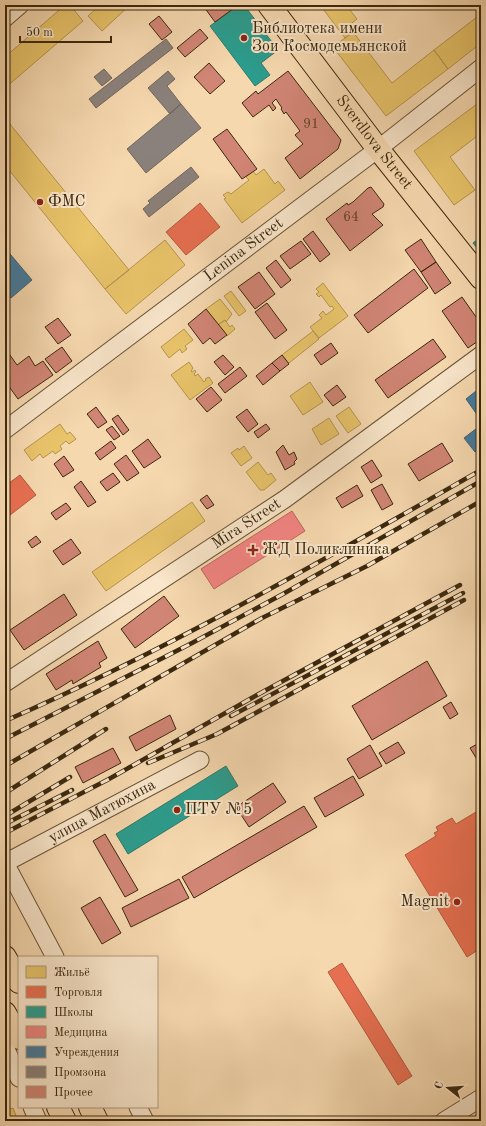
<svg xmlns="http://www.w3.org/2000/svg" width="486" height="1126" viewBox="0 0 486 1126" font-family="'Old Standard TT',serif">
<rect width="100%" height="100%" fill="#f6d8af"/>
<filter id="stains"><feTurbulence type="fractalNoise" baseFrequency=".005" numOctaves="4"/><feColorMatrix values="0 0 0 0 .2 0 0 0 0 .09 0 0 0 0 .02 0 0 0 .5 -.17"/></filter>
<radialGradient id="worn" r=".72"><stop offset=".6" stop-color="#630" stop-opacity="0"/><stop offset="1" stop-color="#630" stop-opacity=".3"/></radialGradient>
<!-- homes -->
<path fill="#e9c46a" stroke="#b5954e" d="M 65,5 L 70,5 L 83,21 L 5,88 L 5,57 Z
M 100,5 L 130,5 L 102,31 L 88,16 Z
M 320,5 L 346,5 L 357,19 L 348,26 L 353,32 L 345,38 Z
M 481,14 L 481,43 L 448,69 L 434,50 Z
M 353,32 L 392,83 L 434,50 L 448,69 L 386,116 L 333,47 Z
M 481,101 L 481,133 L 450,157 L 475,190 L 454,205 L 414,151 Z
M 5,118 L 129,270 L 105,289 L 5,165 Z
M 264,169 L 275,184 L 278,181 L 285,190 L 242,223 L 224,199 L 226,198 L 223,195 L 228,192 L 231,194 L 249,180 L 246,177 L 253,171 L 256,175 Z
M 165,240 L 185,265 L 126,314 L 105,289 Z
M 323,283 L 348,316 L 319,338 L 310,327 L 322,318 L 319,315 L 323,311 L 326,315 L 334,309 L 332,306 L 330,307 L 321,295 L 319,297 L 316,294 L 319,292 L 316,289 Z
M 231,291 L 246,311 L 239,316 L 224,296 Z
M 220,299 L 232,314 L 226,322 L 225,320 L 218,325 L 206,309 Z
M 225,320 L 230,327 L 232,325 L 235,329 L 227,336 L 218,325 Z
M 184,329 L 193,340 L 185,346 L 187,349 L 182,353 L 180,349 L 169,358 L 161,347 Z
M 313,331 L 319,339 L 289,363 L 282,355 Z
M 189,362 L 193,368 L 191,371 L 192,372 L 195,370 L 196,372 L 194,374 L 195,376 L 198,374 L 204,382 L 206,380 L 205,379 L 209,377 L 213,383 L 190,400 L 171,375 Z
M 310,382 L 323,402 L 303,415 L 290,396 Z
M 349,407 L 361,424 L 348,433 L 336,416 Z
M 329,418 L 339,434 L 321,445 L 312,429 Z
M 60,424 L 67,434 L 70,432 L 76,439 L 69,444 L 66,441 L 60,446 L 62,449 L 55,454 L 53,451 L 43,458 L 40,454 L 32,461 L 24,450 Z
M 244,446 L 252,458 L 241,466 L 231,453 L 238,448 L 239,450 Z
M 258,462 L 268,475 L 271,473 L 276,480 L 264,490 L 260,490 L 246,472 Z
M 192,502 L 205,521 L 106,591 L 92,572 Z
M 13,1108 L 18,1121 L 5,1121 L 5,1111 Z"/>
<!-- shops -->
<path fill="#e76f51" stroke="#b35a3d" d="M 200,203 L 220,227 L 186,255 L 166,232 Z
M 20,475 L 36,495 L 5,519 L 5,486 Z
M 481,809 L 481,948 L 467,957 L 405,855 L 436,836 L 434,833 L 438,831 L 436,827 L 452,818 L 456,824 Z
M 342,963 L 412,1076 L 398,1085 L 328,972 Z"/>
<!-- schools -->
<path fill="#2a9d8f" stroke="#2f7a68" d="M 239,5 L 244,5 L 278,50 L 261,63 L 270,75 L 255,86 L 210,26 Z
M 481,237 L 481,253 L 473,243 Z
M 226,766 L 238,786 L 128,854 L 116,834 Z"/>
<!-- health -->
<path fill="#f28482" stroke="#bb685f" d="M 292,511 L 305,531 L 214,589 L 201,569 Z"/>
<!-- public -->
<path fill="#457b9d" stroke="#426272" d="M 5,248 L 32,280 L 11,298 L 5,291 Z
M 481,387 L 481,414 L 478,416 L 466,399 Z
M 481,425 L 481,448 L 475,452 L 464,438 Z"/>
<!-- industry -->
<path fill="#8a817c" stroke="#72665b" d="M 166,39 L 173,48 L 96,108 L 89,99 Z
M 104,69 L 112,78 L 102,86 L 94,77 Z
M 168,71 L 175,79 L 167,86 L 181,104 L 170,114 L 148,88 Z
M 181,104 L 201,128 L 146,173 L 127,149 Z
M 191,167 L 199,177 L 149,217 L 143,209 L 150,203 L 148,201 Z"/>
<!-- building -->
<path fill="#d18575" stroke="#3b280e" d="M 207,5 L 238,5 L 215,22 L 204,7 Z
M 159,16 L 172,32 L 162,40 L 149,24 Z
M 200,29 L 208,38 L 185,57 L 177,48 Z
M 209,63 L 225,81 L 210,94 L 194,77 Z
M 288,71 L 341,140 L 338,149 L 300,179 L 285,158 L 303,144 L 295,135 L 300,131 L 286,112 L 284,114 L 281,109 L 282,108 L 276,99 L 272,103 L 276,108 L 273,111 L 269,105 L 253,117 L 242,103 L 256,91 L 258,94 Z
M 227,129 L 257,169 L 242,179 L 213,139 Z
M 371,187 L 384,204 L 383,207 L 372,214 L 383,225 L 350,251 L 326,219 L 347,203 L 348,205 L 353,202 L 368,188 Z
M 313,231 L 330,254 L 320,262 L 303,239 Z
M 421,239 L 436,262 L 421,272 L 405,250 Z
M 301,241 L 311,254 L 290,269 L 280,256 Z
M 276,260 L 291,280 L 281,288 L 266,268 Z
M 436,262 L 451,283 L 435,294 L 421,272 Z
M 414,269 L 428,288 L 368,333 L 354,315 Z
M 259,272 L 275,294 L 255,309 L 238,287 Z
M 462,297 L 481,324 L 481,339 L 468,348 L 442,311 Z
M 267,303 L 287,330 L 275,339 L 255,312 Z
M 206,309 L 227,335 L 215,344 L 210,338 L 203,344 L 188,324 Z
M 58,318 L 71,335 L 58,344 L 45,327 Z
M 433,339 L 446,357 L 388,398 L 375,380 Z
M 331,343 L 338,353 L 321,365 L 314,355 Z
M 62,347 L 72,361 L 56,373 L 45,359 Z
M 5,348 L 17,365 L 29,356 L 35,366 L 43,361 L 53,375 L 18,399 L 5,381 Z
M 223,355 L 234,367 L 225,375 L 214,362 Z
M 282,355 L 289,364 L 280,371 L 272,363 Z
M 272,363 L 280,371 L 263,385 L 256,376 Z
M 240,367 L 247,376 L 225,393 L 218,384 Z
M 337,385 L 346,397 L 333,406 L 324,395 Z
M 211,387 L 222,400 L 207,412 L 196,399 Z
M 96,407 L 107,422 L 98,428 L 87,414 Z
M 247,409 L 258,424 L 248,432 L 236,417 Z
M 118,415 L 129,430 L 123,435 L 112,419 Z
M 266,424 L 270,429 L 258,438 L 254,432 Z
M 112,426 L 120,436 L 114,440 L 106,430 Z
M 148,439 L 161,457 L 144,468 L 132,451 Z
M 111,441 L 116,448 L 100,460 L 95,453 Z
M 442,443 L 453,461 L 419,481 L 408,464 Z
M 283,445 L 289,455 L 294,452 L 297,459 L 294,462 L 295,464 L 285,470 L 276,452 Z
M 126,455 L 139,473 L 127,481 L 114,464 Z
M 64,456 L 74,470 L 63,477 L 54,464 Z
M 372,460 L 382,476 L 371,483 L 361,467 Z
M 113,473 L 120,482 L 107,491 L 100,482 Z
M 81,481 L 96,502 L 88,507 L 74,487 Z
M 382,484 L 393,504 L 382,510 L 371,490 Z
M 357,485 L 363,496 L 342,508 L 336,498 Z
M 207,495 L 214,505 L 207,509 L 200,500 Z
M 66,503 L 71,509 L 56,520 L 51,513 Z
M 36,536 L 41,542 L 32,548 L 28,542 Z
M 71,539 L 81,553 L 63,565 L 53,551 Z
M 64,594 L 77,615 L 24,650 L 10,630 Z
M 164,596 L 179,616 L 135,648 L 121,629 Z
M 98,641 L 107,658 L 99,663 L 101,667 L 73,684 L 72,680 L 56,690 L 46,674 Z
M 427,661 L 447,696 L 372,740 L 352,706 Z
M 451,702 L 458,714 L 450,719 L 443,707 Z
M 170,715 L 176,729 L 136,751 L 129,737 Z
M 398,742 L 405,753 L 386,764 L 379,753 Z
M 481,742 L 481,766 L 470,748 Z
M 370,745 L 382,766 L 359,779 L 347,759 Z
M 113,748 L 121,763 L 83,783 L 75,767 Z
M 353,776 L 364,795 L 325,817 L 314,798 Z
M 273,783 L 286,802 L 249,827 L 236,807 Z
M 304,806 L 317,827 L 194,898 L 182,877 Z
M 105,834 L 138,890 L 125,897 L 93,841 Z
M 179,879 L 189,898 L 131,927 L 122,908 Z
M 100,897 L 121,933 L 102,944 L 81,908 Z"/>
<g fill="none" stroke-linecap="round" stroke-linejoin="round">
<!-- minor casing -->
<g stroke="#6a5436" stroke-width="19">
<g id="minor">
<path d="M 5,18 L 20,5"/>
<path id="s1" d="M 5,430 L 378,149 L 481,68"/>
<path id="s2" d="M 5,683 L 285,499 L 481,355"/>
<path id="s3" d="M 5,863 L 200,760"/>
<path d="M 5,863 L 55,957"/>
<path d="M 5,1047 L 19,1078"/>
<path d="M 32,1107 L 38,1121"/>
<path d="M 138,1107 L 145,1121"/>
<path d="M 444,1121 L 481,1098"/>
</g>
</g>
<!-- major casing -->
<g stroke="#3b280e" stroke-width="24">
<g id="major">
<path id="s4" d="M 269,5 L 378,149 L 481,278"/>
<path d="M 5,957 L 19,982"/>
<path d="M 5,1013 L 19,1038"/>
<path d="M 58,1107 L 65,1121"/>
<path d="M 90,1107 L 97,1121"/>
</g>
</g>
<!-- minor -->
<use href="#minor" stroke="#f9e6cb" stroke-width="17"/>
<!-- major -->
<use href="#major" stroke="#f6d8af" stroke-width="22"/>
<!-- rail casing -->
<g stroke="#3b280e" stroke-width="4.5">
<path id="rail" d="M 231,716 L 463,593
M 5,721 C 170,649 325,559 481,470
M 5,739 L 192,643 L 283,594 L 481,481
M 148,763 L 217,734 L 464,600
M 5,766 L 262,618 L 367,566 L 481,501
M 5,793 L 106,729
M 5,816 L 70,777
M 5,824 L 72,790
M 5,833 L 109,779 L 257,695 L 460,585"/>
</g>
<!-- rail -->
<use href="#rail" stroke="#f9e6cb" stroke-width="3" stroke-dasharray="9" stroke-linecap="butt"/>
</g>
<!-- markers -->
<g fill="#8f2418" stroke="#f9e6cb" stroke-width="1.5">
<circle cx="244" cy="38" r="4"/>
<circle cx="40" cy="202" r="4"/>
<path d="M251 544h4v4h4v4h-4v4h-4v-4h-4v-4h4z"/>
<circle cx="177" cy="810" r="4"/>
<circle cx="457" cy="902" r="4"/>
</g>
<g text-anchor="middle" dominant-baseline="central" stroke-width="4" stroke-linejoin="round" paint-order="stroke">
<!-- number labels -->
<g font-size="14" fill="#603f28">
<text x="311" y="124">91</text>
<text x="351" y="217">64</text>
</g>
<!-- poi labels -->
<g font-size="16" fill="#3b280e" stroke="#f9e6cb" text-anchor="start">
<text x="252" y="29">Библиотека имени<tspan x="252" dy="18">Зои Космодемьянской</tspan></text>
<text x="48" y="202">ФМС</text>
<text x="262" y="550">ЖД Поликлиника</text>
<text x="185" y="810">ПТУ №5</text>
<text x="449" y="902" text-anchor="end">Magnit</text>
</g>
<!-- street labels -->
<g font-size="16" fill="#3b280e" stroke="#f9e6cb">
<text stroke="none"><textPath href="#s4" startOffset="173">Sverdlova Street</textPath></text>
<text stroke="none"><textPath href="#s1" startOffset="299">Lenina Street</textPath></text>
<text stroke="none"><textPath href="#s2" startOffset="289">Mira Street</textPath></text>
<text stroke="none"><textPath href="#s3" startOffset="110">улица Матюхина</textPath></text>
</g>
</g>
<!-- margin -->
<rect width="486" height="1126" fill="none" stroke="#f6d8af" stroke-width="20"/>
<rect x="6" y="6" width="474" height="1114" fill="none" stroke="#3b280e" stroke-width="2"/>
<rect x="10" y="10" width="466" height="1106" fill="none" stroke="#3b280e"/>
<!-- legend -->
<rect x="18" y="956" width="140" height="152" fill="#f9e6cb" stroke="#ad9a7f"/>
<rect x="26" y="966" width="20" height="12" fill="#e9c46a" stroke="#ad9a7f"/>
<text x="54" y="976" font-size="12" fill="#3b280e">Жильё</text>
<rect x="26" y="986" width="20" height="12" fill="#e76f51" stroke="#ad9a7f"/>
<text x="54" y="996" font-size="12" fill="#3b280e">Торговля</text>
<rect x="26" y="1006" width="20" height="12" fill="#2a9d8f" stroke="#ad9a7f"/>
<text x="54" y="1016" font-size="12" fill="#3b280e">Школы</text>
<rect x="26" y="1026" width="20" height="12" fill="#f28482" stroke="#ad9a7f"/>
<text x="54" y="1036" font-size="12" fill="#3b280e">Медицина</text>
<rect x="26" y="1046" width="20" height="12" fill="#457b9d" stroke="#ad9a7f"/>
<text x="54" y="1056" font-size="12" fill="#3b280e">Учреждения</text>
<rect x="26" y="1066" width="20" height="12" fill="#8a817c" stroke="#ad9a7f"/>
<text x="54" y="1076" font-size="12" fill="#3b280e">Промзона</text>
<rect x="26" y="1086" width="20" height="12" fill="#d18575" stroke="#ad9a7f"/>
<text x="54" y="1096" font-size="12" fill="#3b280e">Прочее</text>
<!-- north arrow -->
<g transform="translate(448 1088) rotate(287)" stroke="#f9e6cb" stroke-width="3" paint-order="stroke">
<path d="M0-3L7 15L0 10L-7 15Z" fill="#3b280e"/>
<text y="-6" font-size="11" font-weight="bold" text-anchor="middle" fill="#3b280e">С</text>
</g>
<!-- scale -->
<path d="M20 36v6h91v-6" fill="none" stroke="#3b280e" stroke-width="2"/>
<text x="26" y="36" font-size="12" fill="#3b280e" stroke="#f9e6cb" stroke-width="3" paint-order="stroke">50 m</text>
<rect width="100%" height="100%" filter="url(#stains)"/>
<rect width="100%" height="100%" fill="url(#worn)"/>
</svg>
